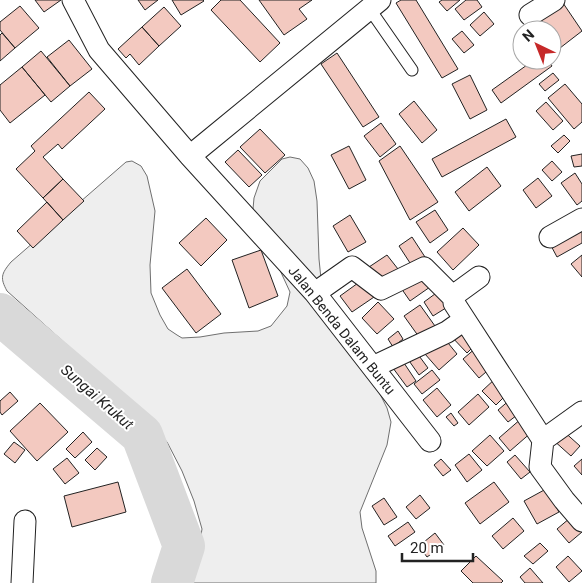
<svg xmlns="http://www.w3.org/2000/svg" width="582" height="583" viewBox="0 0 582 583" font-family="Roboto,sans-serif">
<rect width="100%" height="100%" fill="#fff"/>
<!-- green -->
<path fill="#eee" stroke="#6f6f6f" d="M 290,157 L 300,159 L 308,168 L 314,181 L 317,201 L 319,259 L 323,299 L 374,382 L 387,408 L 391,422 L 387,445 L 360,512 L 362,528 L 376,571 L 376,583 L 193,583 L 202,529 L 194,501 L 182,471 L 167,442 L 134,405 L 7,291 C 0,278 1,274 11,262 L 126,162 L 132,161 L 141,166 L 147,176 L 155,211 L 150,265 L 151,293 L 160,315 L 168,329 L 177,335 L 182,338 L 200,337 L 224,333 L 258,331 L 271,326 L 287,306 L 290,292 L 255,216 L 253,209 L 254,198 L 260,181 L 282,159 Z"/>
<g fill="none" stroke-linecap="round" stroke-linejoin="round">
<!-- river -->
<path stroke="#d9d9d9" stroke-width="42" d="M 0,314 L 142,435 L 184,546 L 172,583"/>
</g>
<!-- building -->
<path fill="#f3c9c0" stroke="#222" d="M 35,0 L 61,0 L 44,12 Z
M 138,0 L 158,0 L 145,10 Z
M 172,0 L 203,0 L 204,1 L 181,15 Z
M 221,0 L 240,0 L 280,43 L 260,62 L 211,10 Z
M 259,0 L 312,0 L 299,9 L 307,19 L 284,35 Z
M 401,0 L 416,0 L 458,69 L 442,78 L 396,3 Z
M 442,0 L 460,0 L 447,11 L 439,2 Z
M 466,0 L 477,0 L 482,7 L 464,20 L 455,9 Z
M 563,3 L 582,31 L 560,48 L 552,37 L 552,30 L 546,30 L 539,21 Z
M 20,6 L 39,28 L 15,48 L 0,30 L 0,22 Z
M 164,7 L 181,26 L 159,46 L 142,27 Z
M 484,12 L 494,24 L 480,36 L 470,25 Z
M 142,27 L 159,46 L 139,65 L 130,54 L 126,58 L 118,49 Z
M 462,31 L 474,45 L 464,53 L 452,39 Z
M 2,33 L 15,48 L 0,61 L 0,35 Z
M 69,40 L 92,69 L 70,86 L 47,57 Z
M 41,51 L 70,86 L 51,102 L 22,67 Z
M 337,53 L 379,117 L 363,127 L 321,64 Z
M 534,60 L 548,60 L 552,66 L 501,103 L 492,90 Z
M 22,67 L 45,95 L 10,123 L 0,110 L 0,85 Z
M 553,73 L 559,80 L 545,91 L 539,84 Z
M 470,75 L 487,110 L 470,119 L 452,84 Z
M 565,84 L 582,104 L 582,122 L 574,129 L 548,98 Z
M 89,92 L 105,109 L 62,149 L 58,144 L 43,157 L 63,179 L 43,198 L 16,169 L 35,151 L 31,146 Z
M 414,101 L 437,130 L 422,143 L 399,114 Z
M 546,102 L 563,121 L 553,130 L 536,111 Z
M 506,119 L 516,137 L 442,177 L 432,159 Z
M 381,123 L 396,144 L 380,157 L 364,136 Z
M 260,129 L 285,155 L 265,173 L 240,147 Z
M 564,135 L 570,141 L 558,153 L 551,146 Z
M 349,146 L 366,180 L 349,189 L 331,155 Z
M 400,146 L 438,202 L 410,220 L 379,161 Z
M 238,150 L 262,175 L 249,187 L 225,162 Z
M 582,154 L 582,166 L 574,167 L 571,156 Z
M 552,161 L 562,172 L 552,181 L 542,170 Z
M 487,167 L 501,186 L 469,211 L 455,192 Z
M 575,173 L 582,184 L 582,201 L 577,205 L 561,183 Z
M 538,178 L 552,196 L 536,208 L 523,190 Z
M 63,179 L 84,201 L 63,220 L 43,198 Z
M 47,202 L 63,220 L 33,248 L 17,231 Z
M 435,210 L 448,230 L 430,243 L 416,222 Z
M 350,215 L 366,242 L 348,252 L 333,226 Z
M 206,218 L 227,240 L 201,266 L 179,243 Z
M 582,223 L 582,243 L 557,257 L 549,242 Z
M 463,228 L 479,245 L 453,270 L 437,252 Z
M 412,237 L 425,257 L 412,266 L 399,246 Z
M 261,250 L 278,296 L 249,308 L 232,260 Z
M 387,255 L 398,269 L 380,282 L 369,267 Z
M 582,255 L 582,277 L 571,264 Z
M 187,269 L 221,314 L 196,333 L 162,288 Z
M 420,274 L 430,287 L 410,301 L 401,288 Z
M 365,278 L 377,295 L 352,312 L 340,296 Z
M 439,291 L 449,306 L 433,316 L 424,302 Z
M 378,302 L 394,319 L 377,334 L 362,318 Z
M 420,305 L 435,326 L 419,337 L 404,316 Z
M 459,326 L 476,344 L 467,353 L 450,335 Z
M 398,331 L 403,339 L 393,347 L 388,339 Z
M 444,338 L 457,354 L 439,370 L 425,354 Z
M 477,347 L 493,366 L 479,378 L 463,359 Z
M 414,349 L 428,368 L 419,375 L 405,355 Z
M 400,357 L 416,381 L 407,387 L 390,364 Z
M 432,370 L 440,380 L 422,394 L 414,384 Z
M 496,378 L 509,392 L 496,405 L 482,391 Z
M 437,388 L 451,405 L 437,417 L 423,400 Z
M 10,392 L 18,401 L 2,415 L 0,412 L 0,401 Z
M 478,394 L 489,407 L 469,425 L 458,412 Z
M 511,399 L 521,412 L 508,422 L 498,410 Z
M 40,403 L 68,432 L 37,461 L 10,431 Z
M 451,413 L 458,423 L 454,426 L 446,417 Z
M 522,418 L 533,431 L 510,451 L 499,438 Z
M 561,429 L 580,446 L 571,456 L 552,439 Z
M 83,432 L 92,442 L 75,458 L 66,449 Z
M 490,435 L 504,451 L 487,466 L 472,451 Z
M 14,442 L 25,450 L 15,463 L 4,454 Z
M 97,448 L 107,457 L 95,470 L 85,460 Z
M 469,454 L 482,470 L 467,482 L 455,465 Z
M 515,455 L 530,472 L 521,479 L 507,462 Z
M 67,458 L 79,473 L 65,484 L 53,469 Z
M 441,459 L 451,470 L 443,476 L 434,465 Z
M 582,459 L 582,475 L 574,466 Z
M 118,482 L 126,512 L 72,527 L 64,496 Z
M 494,482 L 509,502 L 480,524 L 465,503 Z
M 546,489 L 559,512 L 537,524 L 524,501 Z
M 420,495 L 430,508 L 416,519 L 406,507 Z
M 384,498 L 397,517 L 384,525 L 372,506 Z
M 513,518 L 524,531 L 503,549 L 492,536 Z
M 570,518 L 582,532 L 569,543 L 557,529 Z
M 408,522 L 415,532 L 395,546 L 388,536 Z
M 435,533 L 444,545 L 427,557 L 419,546 Z
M 540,543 L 548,551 L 533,564 L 524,556 Z
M 476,556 L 503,581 L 501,583 L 473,583 L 461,571 Z
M 568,556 L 582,571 L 569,582 L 556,567 Z
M 530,568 L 543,583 L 525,583 L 520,577 Z"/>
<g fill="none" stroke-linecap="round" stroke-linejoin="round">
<!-- service casing -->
<g stroke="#222" stroke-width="13">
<path id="service" d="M 369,8 L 412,70"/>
</g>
<!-- minor casing -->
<g stroke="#222" stroke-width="23">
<path id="minor" d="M 73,0 L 99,50 L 190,156 L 315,293 L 430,441
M 530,15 L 554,0
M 190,156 L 380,0
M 550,237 L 582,219
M 479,277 L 457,293 L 454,298 L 454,303 L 543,440
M 315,293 L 352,267 L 381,289 L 424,268 L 454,298
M 373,367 L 447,332 L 464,320
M 582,412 L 543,440 L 540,467 L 564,500 L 582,521
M 22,583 L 25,521"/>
</g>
<!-- service -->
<use href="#service" stroke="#fff" stroke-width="11"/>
<!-- minor -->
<use href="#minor" stroke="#fff" stroke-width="21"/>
</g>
<g text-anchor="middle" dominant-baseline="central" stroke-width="4" stroke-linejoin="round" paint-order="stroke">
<!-- street labels -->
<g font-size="14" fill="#222" stroke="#fff">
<text transform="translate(342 330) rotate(51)">Jalan Benda Dalam Buntu</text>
</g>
<!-- water labels -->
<g font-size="15" font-style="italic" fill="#222" stroke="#fff">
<text transform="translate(97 397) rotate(41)">Sungai Krukut</text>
</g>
</g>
<!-- north arrow -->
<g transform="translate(537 45) rotate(317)"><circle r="24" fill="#ffffff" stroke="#a7a7a7"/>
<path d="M0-4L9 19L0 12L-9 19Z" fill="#c62828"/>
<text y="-8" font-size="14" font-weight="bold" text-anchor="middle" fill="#222222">N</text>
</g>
<!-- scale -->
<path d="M402 553v8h71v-8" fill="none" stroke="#222222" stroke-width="2.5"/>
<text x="410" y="553" font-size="15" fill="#222222" stroke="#ffffff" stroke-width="4" paint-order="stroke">20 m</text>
</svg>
